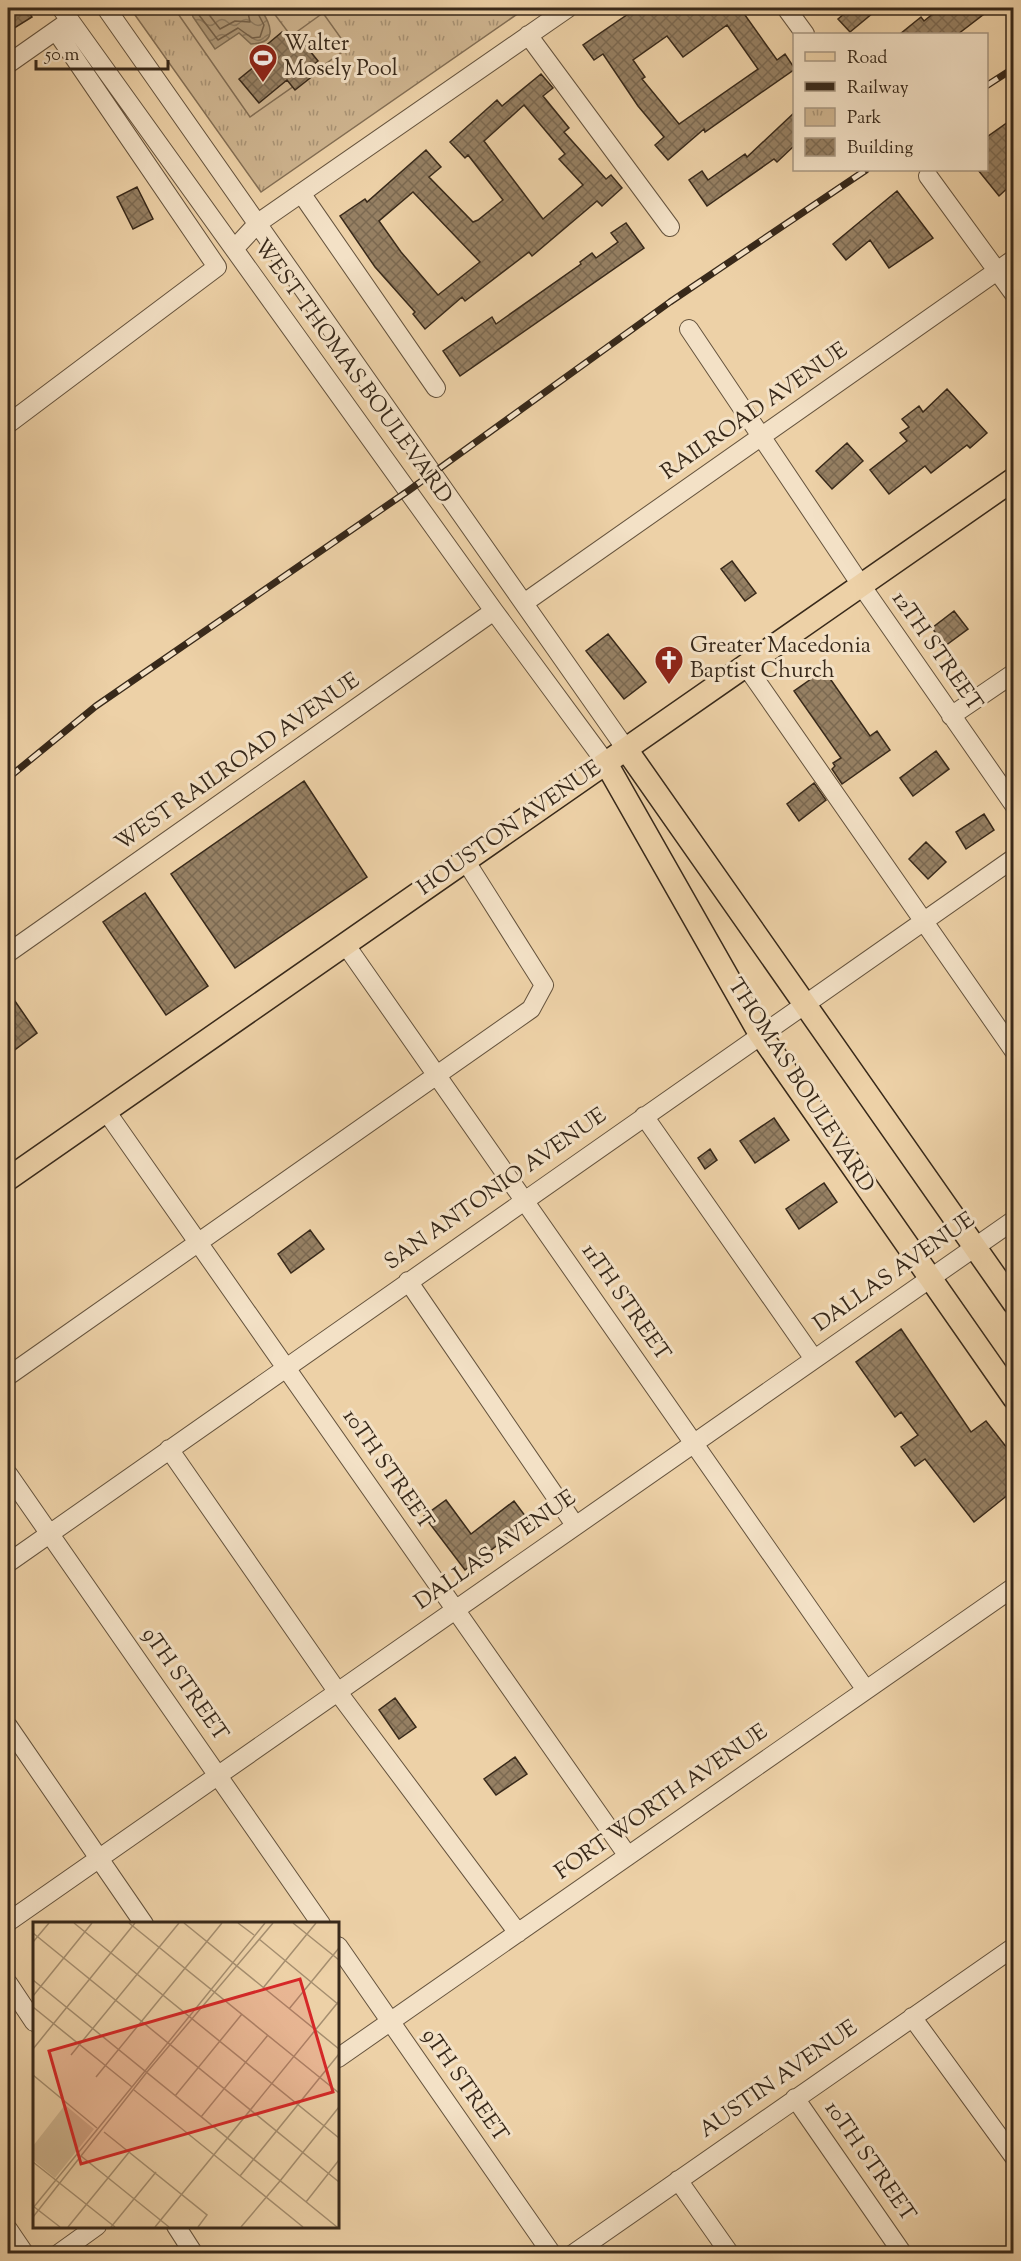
<svg xmlns="http://www.w3.org/2000/svg" width="1021" height="2261" viewBox="0 0 1021 2261" font-family="'Sorts Mill Goudy',serif">
<defs>
<pattern id="park-tufts" width="24" height="20" patternUnits="userSpaceOnUse" patternTransform="scale(1.5)"><rect width="24" height="20" fill="#ceb48f"/><path d="M3 7l-1-3M5 7V3M7 7l1-3M15 17l-1-3M17 17v-4M19 17l1-3" fill="none" stroke="#a89274"/></pattern>
<pattern id="water-waves" width="16" height="10" patternUnits="userSpaceOnUse" patternTransform="scale(1.5)"><rect width="16" height="10" fill="#af9877"/><path d="M0 5q4-4 8 0t8 0" fill="none" stroke="#8f7c61"/></pattern>
<pattern id="building-cross-hatch" width="8" height="8" patternUnits="userSpaceOnUse" patternTransform="scale(1.5)"><rect width="8" height="8" fill="#968063"/><path d="M0 0l8 8M0 8l8-8" fill="none" stroke="#7b6951"/></pattern>
</defs>
<rect width="100%" height="100%" fill="#edd1a7"/>
<filter id="stains"><feTurbulence type="fractalNoise" baseFrequency=".00333" numOctaves="4"/><feColorMatrix values="0 0 0 0 .2 0 0 0 0 .09 0 0 0 0 .02 0 0 0 .5 -.17"/></filter>
<radialGradient id="worn" r=".72"><stop offset=".6" stop-color="#630" stop-opacity="0"/><stop offset="1" stop-color="#630" stop-opacity=".3"/></radialGradient>
<!-- park -->
<path fill="url(#park-tufts)" stroke="#836e54" stroke-width="1.5" d="M 130,8 L 526,8 L 261,192 Z"/>
<!-- pitch -->
<path fill="#ceb48f" stroke="#836e54" stroke-width="1.5" d="M 174,8 L 270,8 L 291,36 L 323,13 L 348,48 L 250,117 Z"/>
<!-- water -->
<path fill="url(#water-waves)" stroke="#7f6c52" stroke-width="1.5" d="M 190,8 L 260,8 C 271,24 279,43 251,44 L 239,33 L 215,49 L 193,17 Z"/>
<g fill="none" stroke-linecap="round" stroke-linejoin="round">
<!-- shore -->
<path stroke="#746048" stroke-width="1.5" d="M 197,8 L 199,15 L 218,40 L 238,28 L 252,38 L 260,37 L 264,25 L 255,8
M 204,8 L 220,29 L 235,21 L 250,22 L 247,8"/>
</g>
<!-- building -->
<path fill="url(#building-cross-hatch)" stroke="#38291a" stroke-width="1.5" fill-rule="evenodd" d="M 8,8 L 26,8 L 32,17 L 8,32 Z
M 637,8 L 740,8 L 777,60 L 785,54 L 795,69 L 705,132 L 704,129 L 668,160 L 655,145 L 664,137 L 638,106 L 603,54 L 594,60 L 583,45 ZM 727,25 L 758,69 L 679,124 L 642,79 L 645,77 L 633,60 L 667,36 L 683,57 Z
M 851,8 L 879,8 L 850,32 L 838,19 Z
M 940,8 L 992,8 L 958,34 L 900,34 L 921,17 L 924,21 Z
M 282,32 L 290,41 L 297,35 L 318,61 L 308,69 L 314,75 L 295,90 L 287,80 L 259,103 L 239,79 L 270,54 L 264,47 Z
M 541,74 L 553,88 L 543,96 L 569,128 L 564,132 L 606,179 L 611,175 L 622,188 L 602,206 L 597,201 L 532,256 L 529,252 L 465,301 L 462,297 L 425,329 L 413,314 L 415,312 L 375,267 L 340,216 L 365,199 L 367,202 L 426,150 L 441,167 L 429,177 L 473,222 L 478,220 L 503,200 L 468,155 L 465,158 L 450,142 L 497,100 L 502,106 ZM 524,105 L 565,154 L 559,159 L 583,185 L 543,219 L 484,141 ZM 413,192 L 480,262 L 438,295 L 401,252 L 379,221 Z
M 795,112 L 795,145 L 777,162 L 774,159 L 707,206 L 689,180 L 702,171 L 708,180 L 745,154 L 747,157 Z
M 1008,122 L 1014,130 L 1014,182 L 999,196 L 978,170 L 987,170 L 987,137 Z
M 137,187 L 153,219 L 133,229 L 117,197 Z
M 897,191 L 933,238 L 889,268 L 870,240 L 846,260 L 833,244 Z
M 626,223 L 644,248 L 460,376 L 443,351 L 492,317 L 496,324 L 581,264 L 580,262 L 592,253 L 596,258 L 618,242 L 611,233 Z
M 947,389 L 987,433 L 970,448 L 967,445 L 931,473 L 925,466 L 889,494 L 870,470 L 907,441 L 900,433 L 909,427 L 902,419 L 919,406 L 923,412 Z
M 847,443 L 863,461 L 832,489 L 816,471 Z
M 732,561 L 756,593 L 745,601 L 721,569 Z
M 954,611 L 968,629 L 945,646 L 932,628 Z
M 608,634 L 646,682 L 624,699 L 586,651 Z
M 824,670 L 870,736 L 877,731 L 890,750 L 842,784 L 832,769 L 835,766 L 833,763 L 841,758 L 794,691 Z
M 936,751 L 949,769 L 913,796 L 900,778 Z
M 304,781 L 367,877 L 235,968 L 171,874 Z
M 814,783 L 826,800 L 799,821 L 787,804 Z
M 984,814 L 994,830 L 966,849 L 956,832 Z
M 926,842 L 946,862 L 928,879 L 909,859 Z
M 145,893 L 208,986 L 166,1015 L 103,922 Z
M 8,991 L 37,1033 L 8,1055 Z
M 774,1118 L 789,1140 L 755,1163 L 740,1141 Z
M 710,1149 L 717,1160 L 705,1169 L 698,1158 Z
M 824,1183 L 837,1202 L 799,1229 L 786,1209 Z
M 310,1230 L 324,1249 L 291,1273 L 278,1254 Z
M 901,1329 L 971,1432 L 986,1421 L 1014,1457 L 1014,1490 L 974,1522 L 925,1459 L 915,1466 L 901,1447 L 918,1435 L 901,1412 L 895,1417 L 856,1362 Z
M 446,1500 L 471,1534 L 514,1501 L 529,1521 L 465,1570 L 424,1516 Z
M 395,1698 L 416,1727 L 399,1739 L 379,1710 Z
M 515,1757 L 527,1774 L 496,1795 L 484,1779 Z"/>
<g fill="none" stroke-linecap="round" stroke-linejoin="round">
<!-- minor casing -->
<g stroke="#65533d" stroke-width="20">
<path id="minor" d="M 61,8 L 494,611 L 606,763
M 106,8 L 626,749
M 786,8 L 805,34
M 528,35 L 670,227
M 8,64 L 65,24
M 928,176 L 1014,294
M 301,193 L 436,388
M 234,249 L 258,223 L 568,8
M 689,329 L 861,585 L 1014,805
M 8,424 L 217,267 L 56,31
M 524,603 L 1014,259
M 746,666 L 1014,1051
M 951,716 L 1014,673
M 345,944 L 866,1690
M 8,953 L 494,611
M 106,1111 L 628,1856
M 644,1116 L 814,1359
M 408,1281 L 575,1525
M 8,1376 L 531,1009 L 544,985 L 465,860
M 169,1449 L 337,1691 L 518,1933
M 8,1474 L 321,1924
M 8,1563 L 1014,858
M 8,1726 L 144,1924
M 8,1922 L 1014,1220
M 338,1946 L 552,2254
M 8,1983 L 34,2022
M 912,2017 L 1014,2157
M 338,2058 L 1014,1587
M 795,2098 L 903,2254
M 678,2180 L 730,2254
M 176,2226 L 194,2254
M 8,2229 L 25,2254
M 58,2254 L 97,2226
M 573,2254 L 1014,1947"/>
</g>
<!-- major casing -->
<g stroke="#38291a" stroke-width="25">
<path id="major" d="M 626,749 L 1014,1303
M 606,763 L 760,1034 L 1014,1398
M 8,1179 L 1014,479"/>
</g>
<!-- minor -->
<use href="#minor" stroke="#f3e1c6" stroke-width="18"/>
<!-- major -->
<use href="#major" stroke="#edd1a7" stroke-width="22"/>
<!-- rail casing -->
<g stroke="#38291a" stroke-width="7">
<path id="rail" d="M 986,86 L 1014,68
M 8,778 L 96,706 L 408,491 L 670,302 L 866,170"/>
</g>
<!-- rail -->
<use href="#rail" stroke="#f3e1c6" stroke-width="4.5" stroke-dasharray="14" stroke-linecap="butt"/>
</g>
<!-- icons -->
<defs>
<g id="stadium-pin" transform="scale(1.5)"><path d="M0 17L-7.5 6A9.5 9.5 0 1 1 7.5 6Z" fill="#8f2418" stroke="#f3e1c6"/><path d="M0-5a6.5 5 0 1 0 0 10a6.5 5 0 1 0 0-10ZM-3.5-1.8h7v3.6h-7Z" fill="#fff"/></g>
<g id="church-pin" transform="scale(1.5)"><path d="M0 17L-7.5 6A9.5 9.5 0 1 1 7.5 6Z" fill="#8f2418" stroke="#f3e1c6"/><path d="M-1.2-6h2.4v3.5h3.3v2.4h-3.3V6h-2.4V-.1h-3.3v-2.4h3.3Z" fill="#fff"/></g>
</defs>
<g fill-rule="evenodd">
<use href="#stadium-pin" x="263" y="58"/>
<use href="#church-pin" x="669" y="660"/>
</g>
<g text-anchor="middle" dominant-baseline="central" stroke-width="6" stroke-linejoin="round" paint-order="stroke">
<!-- poi labels -->
<g font-size="22" fill="#38291a" stroke="#f3e1c6" text-anchor="start">
<text x="284" y="45">Walter<tspan x="284" dy="25">Mosely Pool</tspan></text>
<text x="690" y="647">Greater Macedonia<tspan x="690" dy="25">Baptist Church</tspan></text>
</g>
<!-- street labels -->
<g font-size="22" fill="#38291a" stroke="#f3e1c6">
<text transform="translate(352 372) rotate(54)">WEST THOMAS BOULEVARD</text>
<text transform="translate(755 412) rotate(-35)">RAILROAD AVENUE</text>
<text transform="translate(936 652) rotate(55)">12TH STREET</text>
<text transform="translate(238 763) rotate(-35)">WEST RAILROAD AVENUE</text>
<text transform="translate(510 829) rotate(-35)">HOUSTON AVENUE</text>
<text transform="translate(800 1086) rotate(57)">THOMAS BOULEVARD</text>
<text transform="translate(496 1190) rotate(-35)">SAN ANTONIO AVENUE</text>
<text transform="translate(895 1273) rotate(-35)">DALLAS AVENUE</text>
<text transform="translate(625 1303) rotate(55)">11TH STREET</text>
<text transform="translate(387 1470) rotate(55)">10TH STREET</text>
<text transform="translate(496 1551) rotate(-35)">DALLAS AVENUE</text>
<text transform="translate(184 1685) rotate(55)">9TH STREET</text>
<text transform="translate(662 1803) rotate(-35)">FORT WORTH AVENUE</text>
<text transform="translate(779 2080) rotate(-35)">AUSTIN AVENUE</text>
<text transform="translate(464 2086) rotate(55)">9TH STREET</text>
<text transform="translate(869 2162) rotate(55)">10TH STREET</text>
</g>
</g>
<!-- overview -->
<g transform="translate(33 1922)">
<rect width="306" height="306" fill="#edd1a7"/>
<path d="M 32,183 L 61,207 L 22,256 L 0,238 L 0,224 Z" fill="#ceb48f"/>
<path fill="none" stroke="#a58e6f" stroke-width="1.5" d="M 41,1 L 306,216M 96,1 L 306,171M 151,1 L 306,127M 205,1 L 221,13M 260,1 L 306,38M 0,11 L 306,260M 226,17 L 306,83M 0,20 L 16,1M 0,58 L 304,305M 230,66 L 283,1M 0,74 L 59,1M 0,85 L 99,165M 256,87 L 306,26M 0,127 L 102,1M 38,133 L 146,1M 112,149 L 232,1M 114,150 L 240,1M 0,153 L 64,206M 63,155 L 189,1M 101,168 L 270,305M 142,174 L 209,92M 168,195 L 235,113M 71,210 L 174,293 L 165,305M 48,234 L 136,305M 0,240 L 82,305M 207,254 L 306,132M 247,259 L 306,185M 273,280 L 306,238M 0,284 L 27,305M 0,286 L 112,149M 0,295 L 114,150M 35,305 L 97,229M 78,305 L 123,250M 122,305 L 306,79M 208,305 L 247,259"/>
<path fill="#d62828" fill-opacity="0.15" stroke="#d62828" stroke-width="3" d="M 267,57 L 300,170 L 48,242 L 16,129 Z"/>
<rect width="306" height="306" fill="none" stroke="#38291a" stroke-width="3"/>
</g>
<!-- margin -->
<rect width="1021" height="2261" fill="none" stroke="#edd1a7" stroke-width="30"/>
<rect x="9" y="9" width="1003" height="2243" fill="none" stroke="#38291a" stroke-width="3"/>
<rect x="15" y="15" width="991" height="2231" fill="none" stroke="#38291a" stroke-width="1.5"/>
<!-- legend -->
<rect x="793" y="33" width="195" height="138" fill="#f3e1c6" stroke="#a89781" stroke-width="1.5"/>
<rect x="805" y="52" width="30" height="9" fill="#edd1a7" stroke="#a89781" stroke-width="1.5"/>
<text x="847" y="63" font-size="18" fill="#38291a">Road</text>
<rect x="805" y="82" width="30" height="9" fill="#38291a" stroke="#a89781" stroke-width="1.5"/>
<text x="847" y="93" font-size="18" fill="#38291a">Railway</text>
<rect x="805" y="108" width="30" height="18" fill="url(#park-tufts)" stroke="#a89781" stroke-width="1.5"/>
<text x="847" y="123" font-size="18" fill="#38291a">Park</text>
<rect x="805" y="138" width="30" height="18" fill="url(#building-cross-hatch)" stroke="#a89781" stroke-width="1.5"/>
<text x="847" y="153" font-size="18" fill="#38291a">Building</text>
<!-- scale -->
<path d="M36 60v9h132v-9" fill="none" stroke="#38291a" stroke-width="3"/>
<text x="45" y="60" font-size="18" fill="#38291a" stroke="#f3e1c6" stroke-width="4.5" paint-order="stroke">50 m</text>
<rect width="100%" height="100%" filter="url(#stains)"/>
<rect width="100%" height="100%" fill="url(#worn)"/>
</svg>
